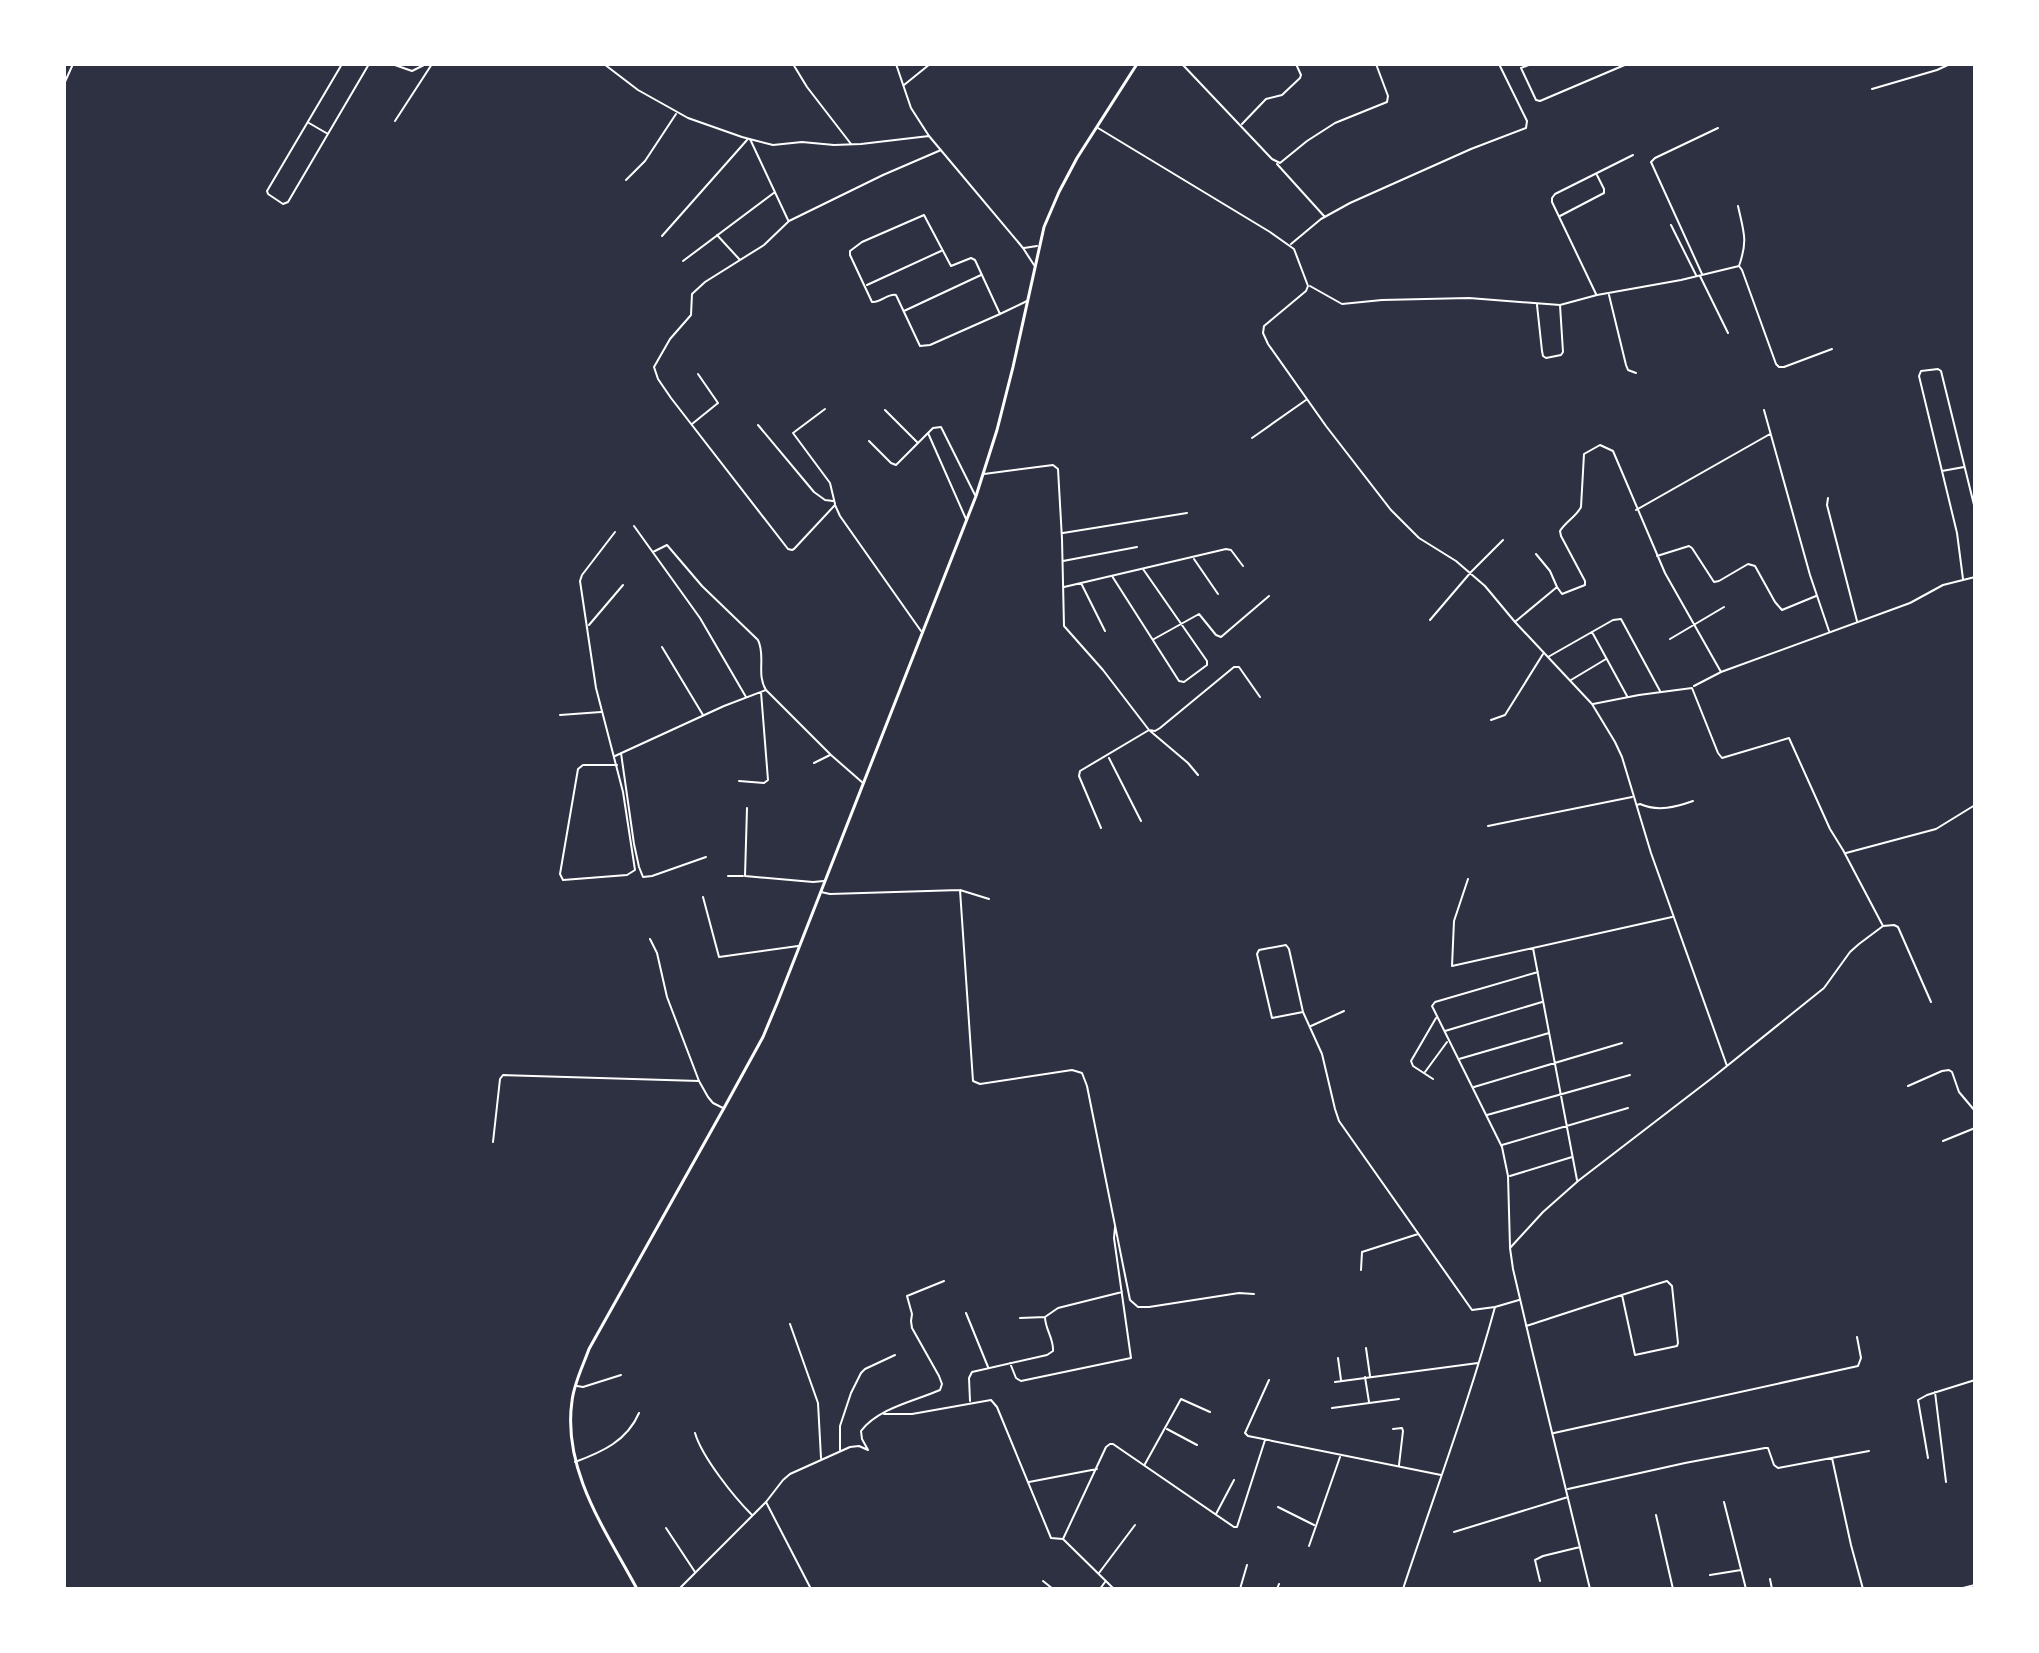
<svg xmlns="http://www.w3.org/2000/svg" width="2039" height="1653" viewBox="0 0 2039 1653" font-family="'Alegreya Sans',sans-serif">
<rect width="100%" height="100%" fill="#2d3142"/>
<g fill="none" stroke-linecap="round" stroke-linejoin="round">
<!-- minor -->
<path stroke="#fff" stroke-width="2" d="M 342,64 L 267,191 L 268,194 L 283,204 L 288,202 L 369,64
M 392,64 L 412,71 L 426,64
M 604,64 L 638,90 L 688,118 L 742,137 L 773,145 L 802,142 L 834,145 L 861,144 L 929,136
M 793,64 L 807,87 L 851,144
M 896,64 L 911,108 L 929,136 L 1023,248 L 1034,265
M 1182,64 L 1272,159 L 1280,163 L 1307,141 L 1335,123 L 1387,102 L 1388,96 L 1376,64
M 1531,64 L 1521,68 L 1536,100 L 1540,101 L 1627,64
M 64,84 L 73,64
M 904,85 L 930,64
M 1872,89 L 1937,70 L 1950,64
M 395,121 L 432,64
M 309,123 L 328,134
M 1242,124 L 1266,99 L 1282,95 L 1300,78 L 1301,75 L 1296,64
M 1098,128 L 1270,232 L 1294,249 L 1308,286 L 1306,291 L 1264,326 L 1263,333 L 1268,344 L 1326,426 L 1391,510 L 1419,538 L 1456,561 L 1485,586 L 1515,622 L 1592,704 L 1615,742 L 1622,757 L 1651,853 L 1727,1066
M 750,139 L 788,220
M 1277,164 L 1324,216
M 626,180 L 645,161 L 676,114
M 1738,206 C 1744,233 1748,240 1739,266 L 1742,270 L 1776,364 L 1779,367 L 1784,367 L 1832,349
M 1560,216 L 1604,193 L 1604,189 L 1597,175
M 1671,225 L 1696,275
M 717,235 L 740,260
M 662,236 L 747,140
M 1291,244 L 1321,219 L 1350,203 L 1471,149 L 1526,128 L 1527,121 L 1499,64
M 1024,248 L 1037,246
M 683,261 L 775,192
M 1702,274 L 1651,162 L 1655,158 L 1718,128
M 1700,276 L 1728,333
M 867,285 L 941,251
M 1310,286 L 1342,304 L 1382,300 L 1469,298 L 1560,305 L 1597,295 L 1681,280 L 1739,266
M 1596,294 L 1552,202 L 1552,198 L 1555,194 L 1633,155
M 1609,295 L 1626,365 L 1628,370 L 1636,373
M 1537,305 L 1542,351 L 1543,356 L 1546,358 L 1561,355 L 1563,352 L 1560,305
M 904,311 L 981,275
M 1000,314 L 930,345 L 920,346 L 896,295 C 888,293 881,303 872,302 L 850,255 L 850,251 L 862,242 L 924,215 L 951,266 L 971,258 L 975,260 L 1000,314 L 1027,301
M 825,409 L 793,433 L 830,483 L 835,504
M 885,410 L 917,442
M 1764,410 L 1810,575 L 1829,631
M 692,424 L 718,403 L 698,374
M 758,425 L 814,492 L 825,500 L 833,501
M 928,433 L 966,519
M 1252,438 L 1306,400
M 869,441 L 891,463 L 896,465 L 933,428 L 941,427 L 975,495
M 1942,471 L 1964,467
M 984,474 L 1053,465 L 1058,469 L 1062,539 L 1064,626 L 1103,670 L 1149,730 L 1188,763 L 1198,775
M 1828,498 L 1827,505 L 1857,621
M 1636,510 L 1770,434
M 634,526 L 700,618 L 746,697
M 615,532 L 582,575 L 580,581 L 596,688 L 623,792 L 635,870 L 627,875 L 563,880 L 560,874 L 578,769 L 583,765 L 617,765
M 1063,533 L 1187,513
M 653,552 L 667,545 L 702,586 L 758,640 C 766,656 756,674 766,690 L 831,755 L 863,783
M 1657,556 L 1689,546 L 1692,548 L 1714,582 L 1719,581 L 1748,564 L 1755,566 L 1775,602 L 1782,610 L 1816,596
M 1194,559 L 1218,594
M 1063,561 L 1137,547
M 1112,576 L 1179,681 L 1184,682 L 1207,665 L 1207,661 L 1143,569
M 1963,579 L 1957,533 L 1919,376 L 1921,371 L 1938,369 L 1941,371 L 1975,509
M 1081,583 L 1105,631
M 1064,587 L 1226,549 L 1231,550 L 1243,566
M 1557,587 L 1562,594 L 1585,585 L 1585,581 L 1561,536 L 1560,531 C 1566,521 1576,517 1581,507 L 1584,454 L 1600,445 L 1613,451 L 1665,573 L 1721,672
M 1430,620 L 1471,572 L 1503,540
M 1516,621 L 1557,587 L 1550,571 L 1536,554
M 589,625 L 623,585
M 921,631 L 840,516 L 835,505 L 794,549 L 792,550 L 788,549 L 671,398 L 658,379 L 654,367 L 670,339 L 691,315 L 692,294 L 705,282 L 764,245 L 789,221 L 883,175 L 941,150
M 1592,632 L 1627,696
M 1154,639 L 1199,614 L 1216,635 L 1221,637 L 1269,596
M 1670,639 L 1724,607
M 662,647 L 703,715
M 1548,657 L 1613,620 L 1621,619 L 1660,691
M 1571,680 L 1606,659
M 1694,686 L 1721,672 L 1910,603 L 1943,585 L 1975,577
M 1593,704 L 1639,695 L 1692,688 L 1718,753 L 1722,758 L 1789,738 L 1830,829 L 1843,850 L 1883,926
M 560,715 L 601,712
M 1491,720 L 1505,715 L 1543,654
M 621,753 L 634,844 L 639,867 L 643,877 L 652,876 L 706,857
M 615,756 L 724,706 L 766,690
M 1109,758 L 1141,821
M 814,763 L 830,755
M 739,781 L 764,783 L 768,780 L 761,692
M 1637,805 L 1640,804 C 1658,812 1676,807 1693,801
M 747,808 L 745,876 L 813,882 L 824,881
M 1488,826 L 1632,797
M 1101,828 L 1079,776 L 1080,771 L 1149,730 L 1155,731 L 1160,728 L 1234,667 L 1239,667 L 1260,697
M 1846,853 L 1936,829 L 1975,805
M 728,876 L 743,876
M 1468,879 L 1454,921 L 1452,966 L 1672,917
M 960,890 L 973,1081 L 980,1084 L 1072,1070 L 1082,1073 L 1087,1086 L 1130,1300 L 1138,1307 L 1149,1307 L 1239,1293 L 1254,1294
M 821,892 L 830,894 L 960,890 L 989,899
M 703,897 L 719,957 L 798,946
M 650,939 L 657,953 L 667,997 L 699,1081 L 708,1097 L 713,1103 L 723,1108
M 1533,948 L 1577,1180
M 1303,1012 L 1272,1018 L 1257,954 L 1259,950 L 1286,945 L 1289,949 L 1303,1012 L 1322,1054 L 1335,1109 L 1339,1121 L 1472,1310 L 1495,1307
M 1311,1026 L 1344,1011
M 1445,1031 L 1542,1002
M 1459,1059 L 1549,1033
M 1425,1072 L 1447,1042
M 1433,1079 L 1413,1066 L 1411,1061 L 1436,1018
M 1908,1086 L 1942,1071 L 1949,1070 L 1952,1072 L 1959,1092 L 1975,1111
M 1474,1087 L 1622,1043
M 1487,1115 L 1630,1075
M 1943,1141 L 1975,1128
M 493,1142 L 500,1079 L 503,1075 L 699,1081
M 1502,1145 L 1628,1108
M 1510,1176 L 1572,1157
M 1510,1247 L 1508,1176 L 1502,1147 L 1432,1006 L 1435,1002 L 1538,972
M 1361,1270 L 1362,1252 L 1418,1234
M 966,1313 L 988,1367
M 1020,1318 L 1045,1317 L 1058,1308 L 1122,1292
M 790,1324 L 818,1403 L 821,1458
M 1526,1326 C 1573,1311 1620,1295 1667,1281 L 1672,1286 L 1678,1343 L 1677,1346 L 1635,1355 L 1622,1295
M 1366,1348 L 1370,1376
M 1338,1358 L 1341,1380
M 1010,1363 L 1016,1378 L 1021,1381 L 1131,1358 L 1114,1238 L 1115,1227
M 1365,1377 L 1369,1402
M 1269,1380 L 1245,1433 L 1248,1436 L 1441,1475
M 1335,1382 L 1478,1363
M 577,1386 L 583,1387 L 621,1375
M 1935,1392 L 1946,1482
M 970,1401 L 969,1378 L 972,1372 L 1047,1355 L 1053,1351 C 1054,1339 1045,1329 1045,1317
M 1332,1408 L 1399,1399
M 884,1414 L 912,1414 L 991,1400 L 997,1407 L 1051,1538 L 1063,1539 L 1114,1589
M 1167,1429 L 1197,1445
M 1393,1429 L 1402,1428 L 1403,1431 L 1399,1465
M 695,1433 C 702,1457 734,1497 752,1515
M 1554,1433 L 1858,1366 L 1861,1358 L 1857,1337
M 840,1450 L 840,1426 L 851,1393 L 861,1373 L 865,1369 L 895,1355
M 1832,1458 L 1851,1545 L 1863,1589
M 1928,1458 L 1918,1400 L 1927,1395 L 1975,1380
M 575,1462 C 602,1452 627,1441 639,1413
M 1145,1464 L 1181,1399 L 1210,1412
M 1029,1482 L 1097,1469
M 1568,1489 L 1685,1463 L 1765,1448 L 1768,1448 L 1774,1465 L 1778,1468 L 1869,1451
M 766,1502 L 811,1589
M 1724,1502 L 1746,1589
M 1278,1507 L 1314,1525
M 1216,1514 L 1234,1480
M 1656,1515 L 1673,1589
M 666,1528 L 695,1572
M 1454,1532 L 1568,1497
M 1063,1539 L 1106,1447 L 1110,1444 L 1113,1444 L 1234,1527 L 1237,1527 L 1265,1440
M 1309,1546 L 1340,1457
M 1099,1573 L 1135,1525
M 1710,1575 L 1741,1570
M 1770,1579 L 1772,1589
M 1043,1581 L 1053,1589
M 1540,1581 L 1535,1560 L 1543,1556 L 1580,1547
M 679,1589 L 766,1502 L 783,1480 L 790,1474 L 850,1447 L 859,1446 L 868,1450 L 862,1439 L 861,1431 C 878,1408 915,1401 940,1390 L 942,1384 L 939,1376 L 912,1328 L 911,1321 L 912,1314 L 907,1296 L 944,1281
M 1100,1589 L 1105,1582
M 1240,1589 L 1247,1565
M 1277,1589 L 1279,1584
M 1403,1589 C 1434,1495 1469,1402 1495,1307 L 1519,1300
M 1590,1589 L 1532,1350 L 1513,1269 L 1510,1248 L 1543,1212 L 1578,1181 L 1712,1078 L 1824,988 L 1850,952 L 1859,944 L 1883,926 L 1894,925 L 1898,927 L 1931,1002
M 1959,1589 L 1975,1585"/>
<!-- primary -->
<path stroke="#fff" stroke-width="3" d="M 637,1589 C 606,1531 562,1470 572,1401 C 574,1383 583,1366 589,1349 L 724,1108 L 763,1037 L 778,1001 L 976,496 L 997,430 L 1013,367 L 1044,227 L 1059,192 L 1077,158 L 1137,64"/>
</g>
<!-- border -->
<rect width="2039" height="1653" fill="none" stroke="#ffffff" stroke-width="132"/>
</svg>
